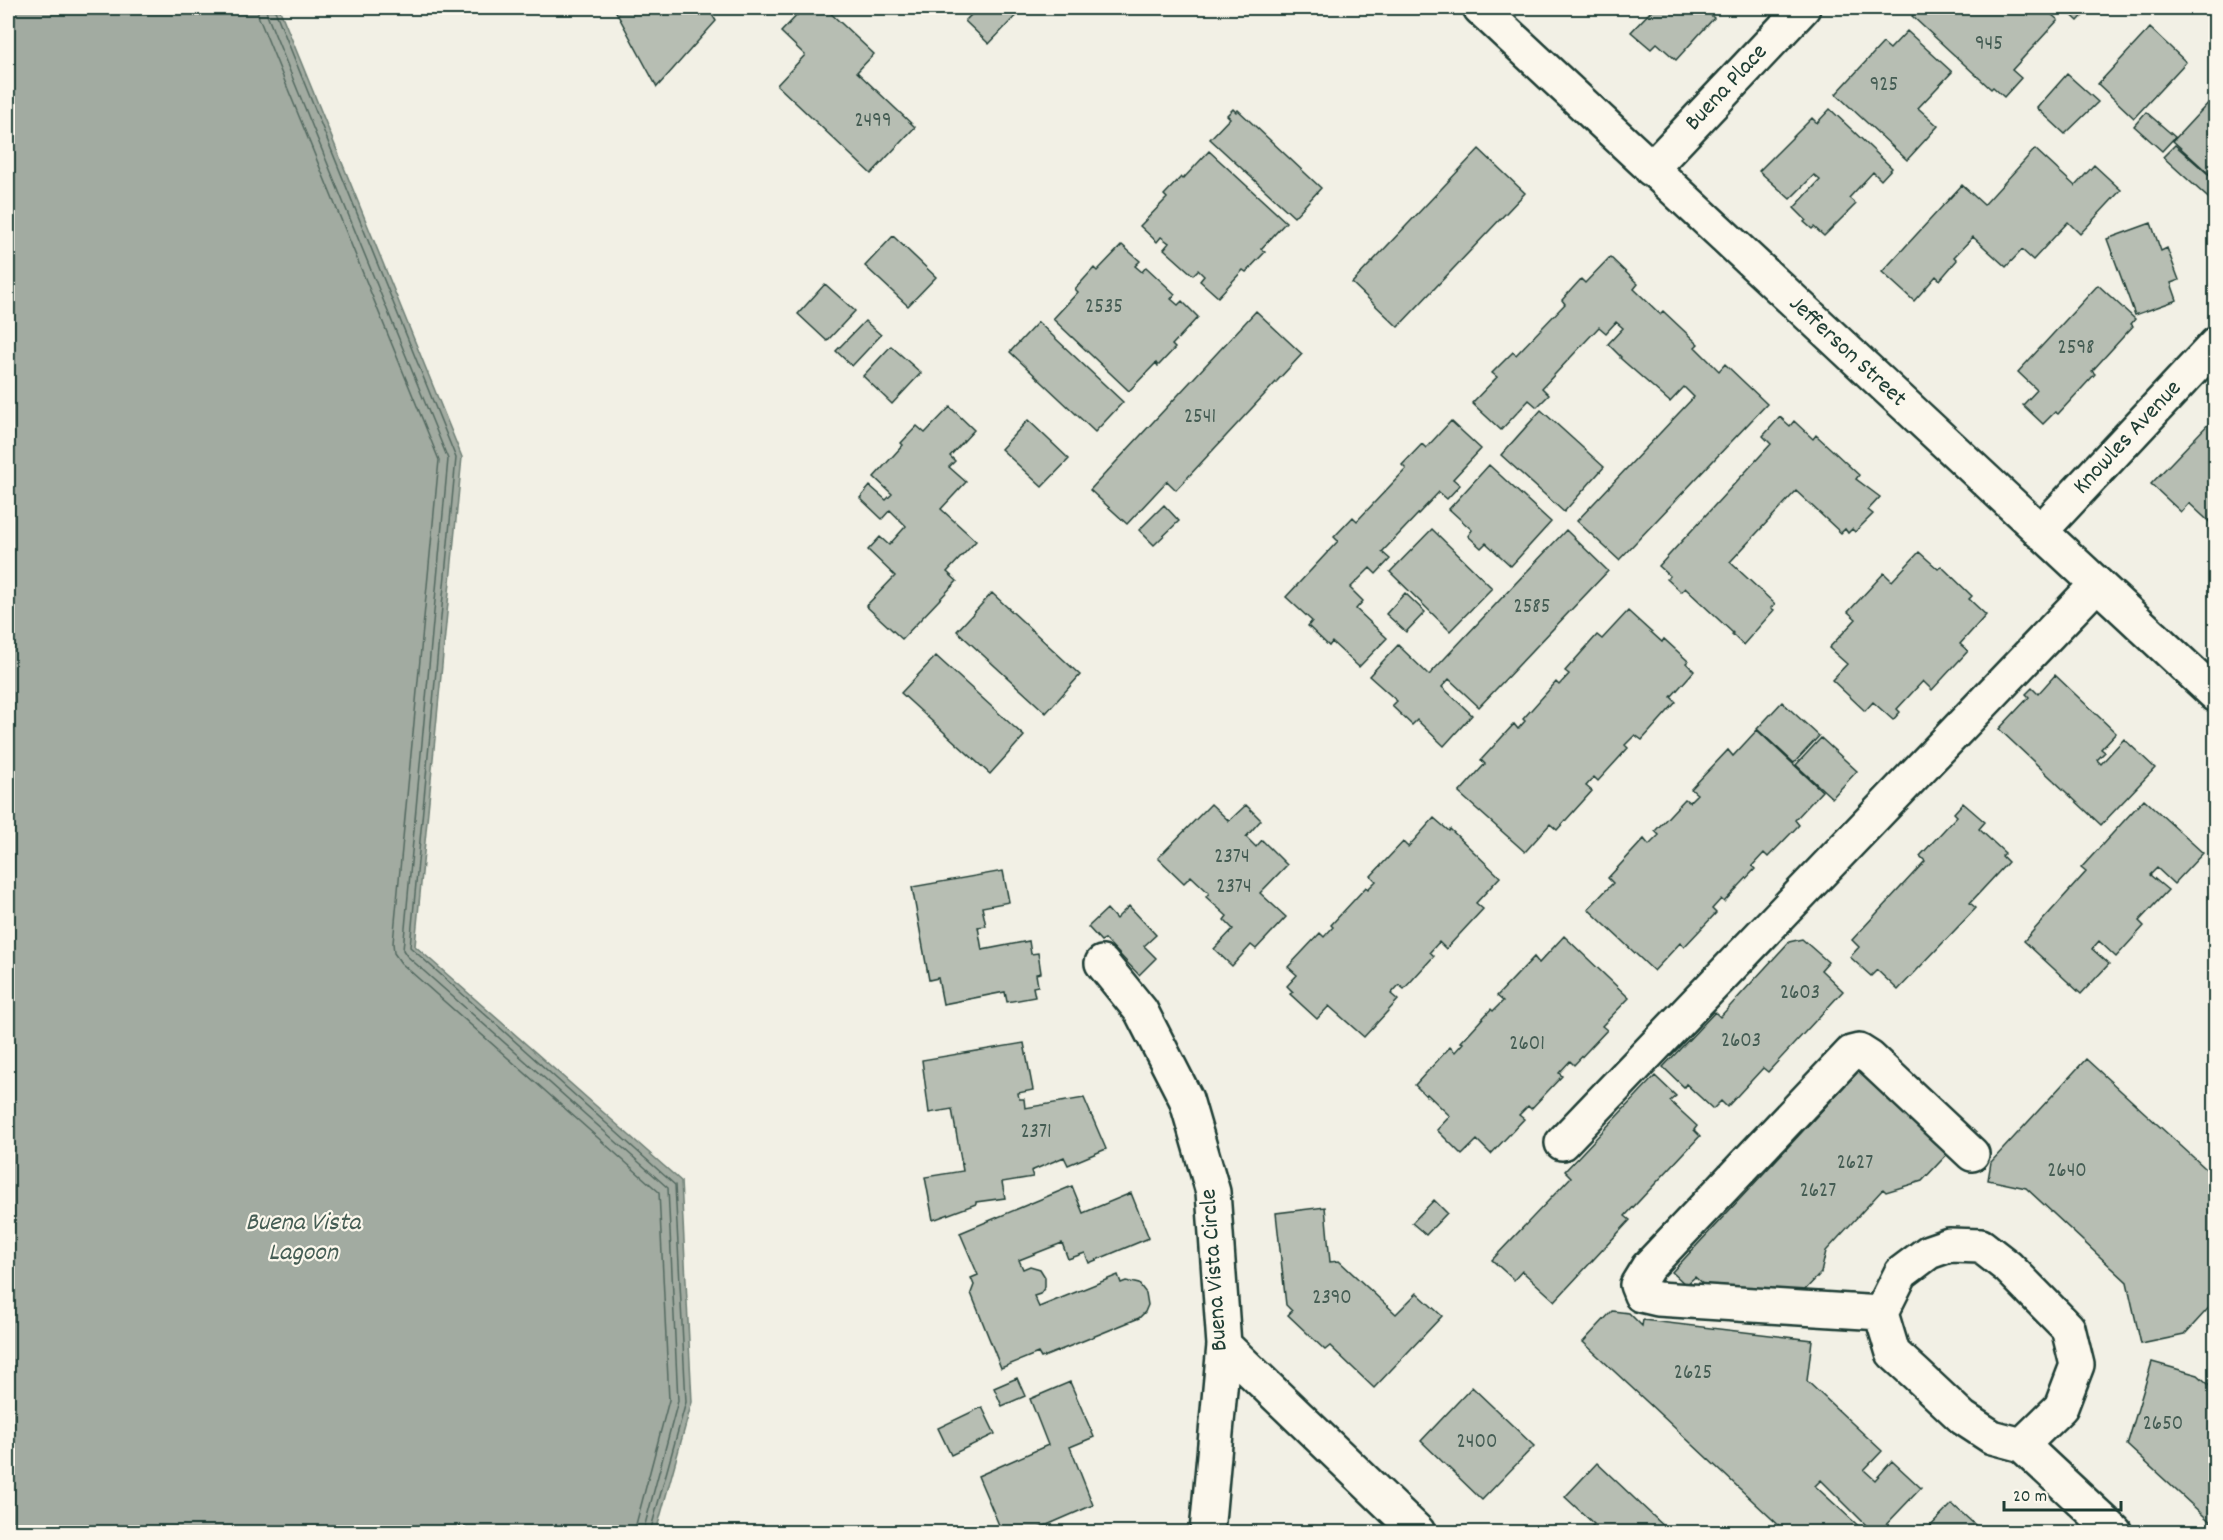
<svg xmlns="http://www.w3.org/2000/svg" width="2223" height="1540" viewBox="0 0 2223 1540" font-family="Dekko,sans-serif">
<rect width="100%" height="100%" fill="#f2f0e5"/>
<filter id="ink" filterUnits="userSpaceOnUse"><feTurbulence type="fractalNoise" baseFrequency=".0167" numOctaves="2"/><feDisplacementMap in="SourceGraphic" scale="12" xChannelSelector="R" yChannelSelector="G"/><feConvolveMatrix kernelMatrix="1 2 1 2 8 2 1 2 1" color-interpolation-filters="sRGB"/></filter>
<g filter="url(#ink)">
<!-- water -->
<path fill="#a2aba1" stroke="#6e7f75" stroke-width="1.5" d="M 8,8 L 279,8 L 462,457 L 415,946 L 681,1181 L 692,1402 L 656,1532 L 8,1532 Z"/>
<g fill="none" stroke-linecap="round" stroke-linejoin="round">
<!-- shore -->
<path stroke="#536960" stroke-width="1.5" d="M 257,8 L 259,18 L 439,460 L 393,943 L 394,953 L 401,963 L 659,1192 L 669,1400 L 634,1532
M 266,8 L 267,15 L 448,459 L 403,950 L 407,956 L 668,1188 L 678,1401 L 643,1532
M 274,8 L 456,458 L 410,947 L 675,1185 L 686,1402 L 650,1532"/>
</g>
<!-- building -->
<path fill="#b7beb3" stroke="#1f3d34" stroke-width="1.5" d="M 614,8 L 708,8 L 716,21 L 657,87 Z
M 804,8 L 825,8 L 874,54 L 857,72 L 915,127 L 871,174 L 777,85 L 805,55 L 781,32 Z
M 978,8 L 1023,8 L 989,44 L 965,21 Z
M 1654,8 L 1703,8 L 1714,18 L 1676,60 L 1657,43 L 1651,49 L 1631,32 Z
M 1920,8 L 2044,8 L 2058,20 L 2012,70 L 2021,78 L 2004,97 L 1993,87 L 1991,89 L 1912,16 Z
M 2064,8 L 2090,8 L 2078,21 Z
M 2150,28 L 2186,62 L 2134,118 L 2098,84 Z
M 1907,31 L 1952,72 L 1918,108 L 1938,126 L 1907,160 L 1836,94 L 1883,43 L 1890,49 Z
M 2067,74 L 2098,102 L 2065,134 L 2037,108 Z
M 2213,98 L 2216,100 L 2216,180 L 2173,141 Z
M 1233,109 L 1236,112 L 1238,110 L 1321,188 L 1294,217 L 1210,139 L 1230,118 L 1227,115 Z
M 1830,109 L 1892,168 L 1881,180 L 1873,172 L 1849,198 L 1856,204 L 1824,236 L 1814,227 L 1812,229 L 1804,222 L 1806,220 L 1794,208 L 1820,180 L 1814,175 L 1790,199 L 1759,171 L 1812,118 L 1817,123 Z
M 2146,112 L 2175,137 L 2162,151 L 2134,126 Z
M 2175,145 L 2216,181 L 2216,205 L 2163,157 Z
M 1479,149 L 1525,193 L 1398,327 L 1352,283 Z
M 2035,149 L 2075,186 L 2094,165 L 2121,190 L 2080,234 L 2068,222 L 2033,260 L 2022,250 L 2006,267 L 1973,237 L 1954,257 L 1957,260 L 1940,280 L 1936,276 L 1914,301 L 1882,272 L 1962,185 L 1984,205 Z
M 1209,151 L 1286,222 L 1261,249 L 1265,252 L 1246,272 L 1243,270 L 1218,297 L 1200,281 L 1204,276 L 1198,270 L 1193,275 L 1164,249 L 1169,243 L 1161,237 L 1157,242 L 1140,226 L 1167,198 L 1164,195 L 1181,177 L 1183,179 Z
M 2151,223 L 2161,251 L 2167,248 L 2179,280 L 2171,283 L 2177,300 L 2135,315 L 2107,239 Z
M 893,236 L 936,277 L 908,306 L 865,266 Z
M 1122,245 L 1140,261 L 1135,266 L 1142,272 L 1146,267 L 1175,294 L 1171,299 L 1178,305 L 1182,301 L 1198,317 L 1172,345 L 1175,348 L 1158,366 L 1156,363 L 1129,391 L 1053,319 L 1078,292 L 1075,289 L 1094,268 L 1097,271 Z
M 1610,257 L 1638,284 L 1634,289 L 1660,314 L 1663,311 L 1698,344 L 1695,347 L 1719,371 L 1725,364 L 1767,404 L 1619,560 L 1577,521 L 1694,397 L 1684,387 L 1670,402 L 1620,358 L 1621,357 L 1608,344 L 1623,328 L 1616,322 L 1606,333 L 1599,327 L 1542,388 L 1549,395 L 1537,407 L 1529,400 L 1501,430 L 1472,403 L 1497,377 L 1492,373 L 1513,352 L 1516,355 L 1565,304 L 1562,300 L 1581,279 L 1585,283 Z
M 825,284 L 855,311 L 827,341 L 798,314 Z
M 2098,285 L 2135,319 L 2131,324 L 2133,326 L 2092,371 L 2095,374 L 2058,414 L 2055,412 L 2043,424 L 2023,405 L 2037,390 L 2018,372 Z
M 1256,311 L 1302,354 L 1176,490 L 1167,481 L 1127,524 L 1090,490 Z
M 865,321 L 881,335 L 852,366 L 836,351 Z
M 1038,322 L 1123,402 L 1095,432 L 1010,352 Z
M 891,346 L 921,373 L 892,404 L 863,376 Z
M 950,407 L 974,430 L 950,456 L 955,461 L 949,467 L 966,482 L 941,509 L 976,541 L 947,572 L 957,581 L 902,639 L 866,606 L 895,576 L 868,550 L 880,537 L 889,545 L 906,526 L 890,510 L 882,519 L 860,498 L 870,486 L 886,500 L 892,494 L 874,477 L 903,445 L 901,443 L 917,426 L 925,433 Z
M 1541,410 L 1604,467 L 1564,512 L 1501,455 Z
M 2216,416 L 2216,528 L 2189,503 L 2181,512 L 2151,484 Z
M 1780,417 L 1790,426 L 1794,421 L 1813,439 L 1816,435 L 1859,475 L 1856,479 L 1880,497 L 1868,510 L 1873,514 L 1855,532 L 1852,529 L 1848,533 L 1845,529 L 1841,533 L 1796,491 L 1730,562 L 1775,604 L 1771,608 L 1774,610 L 1743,645 L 1732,634 L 1733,633 L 1685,588 L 1681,592 L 1667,579 L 1670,576 L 1659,566 L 1771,444 L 1763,436 Z
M 1028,420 L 1069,459 L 1042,487 L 1001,449 Z
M 1451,421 L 1481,449 L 1453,479 L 1460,485 L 1447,499 L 1439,492 L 1382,552 L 1390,559 L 1376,574 L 1370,568 L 1350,588 L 1363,601 L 1356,609 L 1387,638 L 1359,667 L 1332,642 L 1329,646 L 1308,626 L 1312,621 L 1286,597 L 1338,541 L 1334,537 L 1353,517 L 1357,521 L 1406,469 L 1402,465 L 1422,444 L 1426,448 Z
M 1489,465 L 1551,522 L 1511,566 L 1486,543 L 1481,548 L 1468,536 L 1472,530 L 1449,509 Z
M 1164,505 L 1179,521 L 1154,545 L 1139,530 Z
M 1432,529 L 1492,588 L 1450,631 L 1390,572 Z
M 1566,530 L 1608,571 L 1479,707 L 1449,679 L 1442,687 L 1472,715 L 1444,746 L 1417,720 L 1412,725 L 1392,706 L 1397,701 L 1369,676 L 1398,645 L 1429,675 Z
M 1919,552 L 1938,569 L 1941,566 L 1972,596 L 1969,599 L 1986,615 L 1960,644 L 1968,651 L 1932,690 L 1923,681 L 1897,709 L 1900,712 L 1893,720 L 1873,702 L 1865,711 L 1832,680 L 1847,664 L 1829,648 L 1856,619 L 1848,612 L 1884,573 L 1892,581 Z
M 992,593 L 1080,675 L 1046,713 L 957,631 Z
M 1405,593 L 1425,612 L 1406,632 L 1386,614 Z
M 1628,611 L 1662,642 L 1664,639 L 1688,661 L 1686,663 L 1694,671 L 1671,697 L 1676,702 L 1642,740 L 1635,735 L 1625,745 L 1628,748 L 1598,781 L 1594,777 L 1586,786 L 1592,791 L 1557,830 L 1550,824 L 1525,852 L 1459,793 L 1485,764 L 1481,760 L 1514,724 L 1518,729 L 1525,721 L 1523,719 L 1556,682 L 1559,685 L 1569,674 L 1565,671 L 1597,635 L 1602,639 Z
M 936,656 L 1024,736 L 990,774 L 901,693 Z
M 2055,675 L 2116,733 L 2101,749 L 2105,752 L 2097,760 L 2101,764 L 2124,739 L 2155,768 L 2101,825 L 1999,729 L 2029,697 L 2026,694 L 2032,688 L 2038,694 Z
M 1782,702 L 1819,736 L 1794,763 L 1757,729 Z
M 1757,730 L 1822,791 L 1795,820 L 1799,825 L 1768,857 L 1764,853 L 1752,866 L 1755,869 L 1724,902 L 1721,899 L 1712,909 L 1716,913 L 1684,947 L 1680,943 L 1654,971 L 1588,909 L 1613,883 L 1608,878 L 1644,839 L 1649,845 L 1659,835 L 1655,831 L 1685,799 L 1689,802 L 1697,794 L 1691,789 L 1728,750 L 1733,756 Z
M 1821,738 L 1857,771 L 1832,798 L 1796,765 Z
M 2144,799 L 2203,853 L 2174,884 L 2157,868 L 2150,875 L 2168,890 L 2139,921 L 2144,926 L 2116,957 L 2099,941 L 2092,949 L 2109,964 L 2081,994 L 2024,941 L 2086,872 L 2081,868 Z
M 1963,803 L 1985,822 L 1979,829 L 2005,853 L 2002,856 L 2008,862 L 1970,903 L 1976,908 L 1898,990 L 1877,970 L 1871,976 L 1850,957 L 1859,947 L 1852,940 L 1925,861 L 1920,856 L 1957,816 L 1954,813 Z
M 1211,804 L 1229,821 L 1246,805 L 1261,820 L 1246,837 L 1256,847 L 1262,840 L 1287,865 L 1260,893 L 1286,917 L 1256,949 L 1251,945 L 1232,966 L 1214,949 L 1233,929 L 1224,920 L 1227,916 L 1206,897 L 1209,893 L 1191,876 L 1184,883 L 1158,858 Z
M 1434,818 L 1449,831 L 1450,829 L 1500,877 L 1476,903 L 1483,909 L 1446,949 L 1439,942 L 1430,952 L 1434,956 L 1404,989 L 1399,985 L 1391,994 L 1398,1000 L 1364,1037 L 1329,1006 L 1317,1019 L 1290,994 L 1293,992 L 1287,986 L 1297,975 L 1288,967 L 1320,933 L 1324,937 L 1333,927 L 1331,925 L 1366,887 L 1368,889 L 1376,881 L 1371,876 L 1403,842 L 1408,847 Z
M 1003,871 L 1009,902 L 982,907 L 986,926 L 978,927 L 982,950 L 1029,941 L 1031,954 L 1038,953 L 1041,973 L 1036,974 L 1038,986 L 1033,987 L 1035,997 L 1007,1002 L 1005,992 L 943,1004 L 938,978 L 929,980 L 912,887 Z
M 1129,906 L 1156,935 L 1144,946 L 1156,958 L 1139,975 L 1105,939 L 1101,941 L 1088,927 L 1107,909 L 1116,919 Z
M 1564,936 L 1629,998 L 1602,1026 L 1607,1030 L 1574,1065 L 1570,1061 L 1559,1073 L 1562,1076 L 1531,1109 L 1528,1106 L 1519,1115 L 1524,1119 L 1491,1154 L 1477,1140 L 1462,1155 L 1437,1130 L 1450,1116 L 1427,1094 L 1426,1096 L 1415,1085 L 1450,1047 L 1455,1052 L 1463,1043 L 1461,1042 L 1491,1009 L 1493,1011 L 1503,1001 L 1497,996 L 1534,957 L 1539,963 Z
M 1802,939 L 1828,962 L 1821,970 L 1843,991 L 1768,1072 L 1763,1068 L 1727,1107 L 1721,1101 L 1713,1109 L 1686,1084 L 1684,1087 L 1663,1067 L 1715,1012 L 1720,1017 L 1789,942 Z
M 1024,1043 L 1033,1090 L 1018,1093 L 1019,1099 L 1024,1099 L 1025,1108 L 1084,1098 L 1106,1149 L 1068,1165 L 1064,1157 L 1031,1171 L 1033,1177 L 1002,1182 L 1005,1198 L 976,1202 L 976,1204 L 933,1220 L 925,1177 L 963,1171 L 952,1109 L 929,1113 L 922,1060 Z
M 2086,1059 L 2216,1178 L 2216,1300 L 2184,1335 L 2141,1344 L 2127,1282 L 2026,1188 L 1988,1180 L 1991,1162 Z
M 1865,1064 L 1954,1147 L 1922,1181 L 1886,1192 L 1883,1189 L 1826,1251 L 1821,1273 L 1802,1293 L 1708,1289 L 1695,1277 L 1686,1285 L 1672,1272 Z
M 1655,1076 L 1676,1096 L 1670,1101 L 1697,1126 L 1694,1130 L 1700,1136 L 1625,1216 L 1630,1220 L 1555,1301 L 1522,1271 L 1514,1280 L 1492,1260 L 1571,1177 L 1565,1171 Z
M 1072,1186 L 1083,1213 L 1131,1193 L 1149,1238 L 1089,1263 L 1085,1253 L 1068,1259 L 1062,1243 L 1019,1260 L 1023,1269 L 1030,1266 L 1040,1269 L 1045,1277 L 1045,1287 L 1040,1294 L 1034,1296 L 1039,1307 L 1118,1275 L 1121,1283 L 1126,1281 L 1139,1284 L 1146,1293 L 1148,1305 L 1145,1312 L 1139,1318 L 1041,1358 L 1038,1353 L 1001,1368 L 971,1293 L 974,1285 L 971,1278 L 978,1275 L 960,1233 Z
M 1434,1200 L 1447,1213 L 1426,1235 L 1412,1223 Z
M 1325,1207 L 1330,1262 L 1339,1261 L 1396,1314 L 1417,1293 L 1442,1316 L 1374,1388 L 1330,1346 L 1325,1350 L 1288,1315 L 1292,1311 L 1286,1305 L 1276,1213 Z
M 1612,1311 L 1629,1313 L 1642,1326 L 1643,1320 L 1812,1340 L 1807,1381 L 1882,1451 L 1864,1470 L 1875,1480 L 1892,1461 L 1921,1488 L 1879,1532 L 1873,1532 L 1821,1480 L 1815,1486 L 1865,1532 L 1786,1532 L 1583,1342 Z
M 2152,1362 L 2198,1375 L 2216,1391 L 2216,1527 L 2127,1445 Z
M 1017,1378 L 1025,1396 L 1002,1406 L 994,1388 Z
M 1070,1382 L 1094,1437 L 1070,1447 L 1093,1505 L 1031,1532 L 1002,1532 L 978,1476 L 1048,1445 L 1030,1399 Z
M 1472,1387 L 1534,1446 L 1482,1500 L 1421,1441 Z
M 982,1407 L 995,1434 L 951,1455 L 938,1428 Z
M 1597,1463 L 1670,1532 L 1586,1532 L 1594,1524 L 1565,1497 Z
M 1952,1504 L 1983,1532 L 1925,1532 Z"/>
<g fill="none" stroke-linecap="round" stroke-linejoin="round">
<!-- minor casing -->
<g stroke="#1f3d34" stroke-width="38">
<path id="minor" d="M 1651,169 L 1803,8
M 2040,532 L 2216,344
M 1102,963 L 1141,1011 L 1186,1099 L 1213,1192 L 1224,1345 L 1207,1532
M 1562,1143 L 2097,584
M 1881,1313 L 1658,1299 L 1641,1295 L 1637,1285 L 1648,1267 L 1851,1053 L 1859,1051 L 1870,1058 L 1972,1154
M 1224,1345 L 1418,1532
M 2022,1445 L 2061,1407 L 2077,1365 L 2068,1328 L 2008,1267 L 1981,1246 L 1949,1245 L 1929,1252 L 1901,1273 L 1881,1313 L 1893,1353 L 1916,1374 L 1963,1418 L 1992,1437 L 2022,1445 L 2115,1532"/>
</g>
<!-- major casing -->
<g stroke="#1f3d34" stroke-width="38">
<path id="major" d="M 1480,8 L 2216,695"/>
</g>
<!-- minor -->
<use href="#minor" stroke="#fbf7ec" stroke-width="33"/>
<!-- major -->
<use href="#major" stroke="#fbf7ec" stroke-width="33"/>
</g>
</g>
<g text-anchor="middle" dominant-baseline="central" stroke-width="4.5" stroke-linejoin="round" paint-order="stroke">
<!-- number labels -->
<g font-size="21" fill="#455d54">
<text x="1989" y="45">945</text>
<text x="1884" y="86">925</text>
<text x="873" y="122">2499</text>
<text x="1104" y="308">2535</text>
<text x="2076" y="349">2598</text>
<text x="1200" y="418">2541</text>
<text x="1532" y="608">2585</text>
<text x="1232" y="858">2374</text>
<text x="1234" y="888">2374</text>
<text x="1800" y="994">2603</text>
<text x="1741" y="1042">2603</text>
<text x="1527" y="1045">2601</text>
<text x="1036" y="1133">2371</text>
<text x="1855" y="1164">2627</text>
<text x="2067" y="1172">2640</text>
<text x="1818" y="1192">2627</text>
<text x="1332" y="1299">2390</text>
<text x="1693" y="1374">2625</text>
<text x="2163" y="1425">2650</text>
<text x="1477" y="1443">2400</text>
</g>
<!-- street labels -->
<g font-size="24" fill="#1f3d34" stroke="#fbf7ec">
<text transform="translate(1727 88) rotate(-47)">Buena Place</text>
<text transform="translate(1847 352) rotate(43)">Jefferson Street</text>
<text transform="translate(2128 438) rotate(-47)">Knowles Avenue</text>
<text transform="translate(1215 1270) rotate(-94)">Buena Vista Circle</text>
</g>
<!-- water labels -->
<g font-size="26" font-style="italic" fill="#465e55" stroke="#fbf7ec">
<text x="303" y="1223">Buena Vista<tspan x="303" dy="30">Lagoon</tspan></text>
</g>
</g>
<!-- margin -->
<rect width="2223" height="1540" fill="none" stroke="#fbf7ec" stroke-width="30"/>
<rect x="15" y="15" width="2193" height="1510" fill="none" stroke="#1f3d34" stroke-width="2" filter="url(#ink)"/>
<!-- scale -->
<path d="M2004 1501v9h117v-9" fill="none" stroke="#1f3d34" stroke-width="3"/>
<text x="2013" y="1501" font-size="18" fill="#1f3d34" stroke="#fbf7ec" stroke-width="4.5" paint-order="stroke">20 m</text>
</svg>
